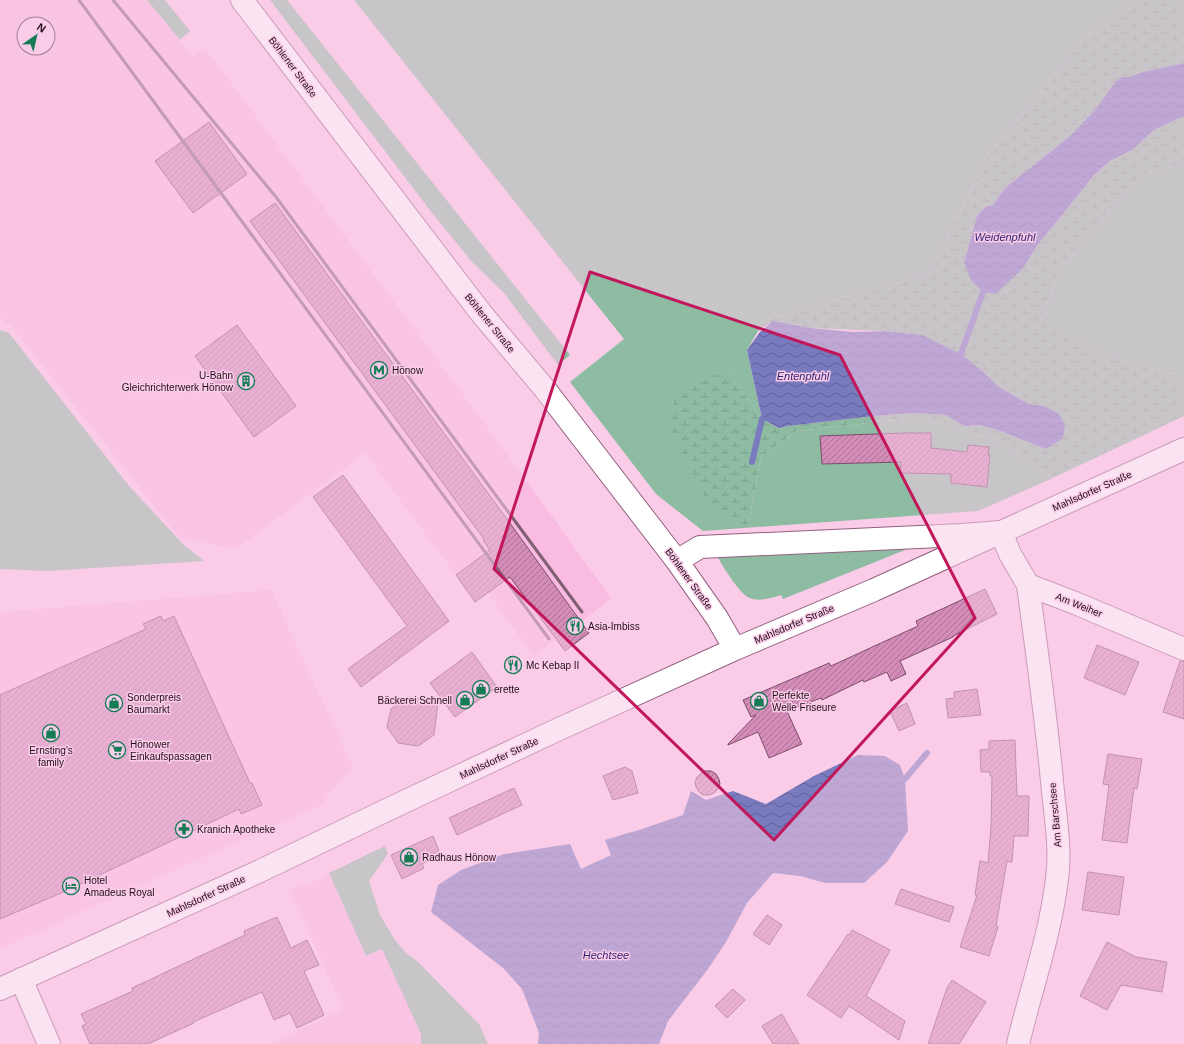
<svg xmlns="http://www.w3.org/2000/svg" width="1184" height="1044" viewBox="0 0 1184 1044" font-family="Helvetica,sans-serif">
<defs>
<pattern id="wetland-marsh" width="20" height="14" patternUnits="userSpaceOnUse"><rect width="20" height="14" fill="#8dbca3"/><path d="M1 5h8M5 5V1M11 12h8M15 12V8" fill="none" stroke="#79a08c"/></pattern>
<pattern id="water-waves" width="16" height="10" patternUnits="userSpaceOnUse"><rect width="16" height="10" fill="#797bbe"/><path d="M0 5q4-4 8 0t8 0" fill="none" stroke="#63639a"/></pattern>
<pattern id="building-hatch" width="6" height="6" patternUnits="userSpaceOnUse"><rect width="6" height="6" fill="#d38db8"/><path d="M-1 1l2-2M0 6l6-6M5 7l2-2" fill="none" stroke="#ab7295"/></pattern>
</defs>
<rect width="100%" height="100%" fill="#facce7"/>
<!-- built -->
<path fill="#fabbe2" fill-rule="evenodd" d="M 0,0 L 147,0 L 193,57 L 205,48 L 479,416 L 611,598 L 581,622 L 589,633 L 565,651 L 556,639 L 534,656 L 468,566 L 456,575 L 365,453 L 236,549 L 180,538 L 13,328 L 0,318 ZM 24,24 L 48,24 L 48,48 L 24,48 Z
M 271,590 L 353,767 L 318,807 L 208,855 L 0,949 L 0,612 Z
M 329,873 L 366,956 L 382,949 L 421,1034 L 421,1044 L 270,1044 L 343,1009 L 310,934 L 289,891 L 314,882 Z"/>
<!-- green -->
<path fill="#8dbca3" d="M 147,0 L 165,0 L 190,31 L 180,40 Z
M 270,0 L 287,0 L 570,355 L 558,365 L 504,293 L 472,262 L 432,213 Z
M 354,0 L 1134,0 L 1094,28 L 988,155 L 929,274 L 772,318 L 758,331 L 747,350 L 762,419 L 727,370 L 748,526 L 761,457 L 797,431 L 925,417 L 1004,444 L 1053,478 L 978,511 L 703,531 L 656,494 L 570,382 L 624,339 Z
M 1184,164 L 1184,383 L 1176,375 L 1109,357 L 1041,321 L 1059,271 L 1141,174 Z
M 0,330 L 9,333 L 129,486 L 184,545 L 204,561 L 48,571 L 0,569 Z
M 910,548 L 783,599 L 781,595 C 771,598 759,602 750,598 C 740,595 722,565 717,556 Z
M 385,846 L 388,854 L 369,881 L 380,915 L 395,940 L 405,952 L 418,962 L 479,1024 L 488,1044 L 421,1044 L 421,1034 L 382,949 L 366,956 L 329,873 Z"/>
<!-- wetland -->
<path fill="url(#wetland-marsh)" d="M 1134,0 L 1184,0 L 1184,63 L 1143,72 L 1130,77 L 1121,77 L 1115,82 L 1095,110 L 1070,136 L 1004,189 L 993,205 L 985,207 L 977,216 L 964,263 L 1024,267 L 1036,247 L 1079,194 L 1093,176 L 1110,161 L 1132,150 L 1154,130 L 1184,116 L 1184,164 L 1141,174 L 1059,271 L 1041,320 L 1109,357 L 1176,375 L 1184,383 L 1184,416 L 1053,478 L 1004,444 L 925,417 L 797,431 L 761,457 L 748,526 L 711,510 L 668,427 L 676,393 L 727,370 L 762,419 L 779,428 L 788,426 L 874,416 L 913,413 L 947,415 L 964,426 L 981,425 L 1000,431 L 1046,449 L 1044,406 L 1029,404 L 999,387 L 981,370 L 922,335 L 885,331 L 809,328 L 774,321 L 758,330 L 772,318 L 929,274 L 988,155 L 1094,28 Z"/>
<!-- water -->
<path fill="url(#water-waves)" d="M 1184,63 L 1184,116 L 1154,130 L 1132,150 L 1110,161 L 1093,176 L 1079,194 L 1036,247 L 1024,267 L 996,294 L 983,292 L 971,280 L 964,263 L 977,216 L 985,207 L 993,205 L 1004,189 L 1070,136 L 1095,110 L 1115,82 L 1121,77 L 1130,77 L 1143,72 Z
M 773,321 L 810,328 L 854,332 L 885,331 L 922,335 L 961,354 L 981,370 L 999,387 L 1029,404 L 1044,406 L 1059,414 L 1065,425 L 1063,438 L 1046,449 L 1000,431 L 981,425 L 964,426 L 946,415 L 913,413 L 874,416 L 788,426 L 779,428 L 762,419 L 747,350 L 760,332 Z
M 858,755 L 885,756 L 900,765 L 905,779 L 908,831 L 887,862 L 864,883 L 825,883 L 800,876 L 773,873 L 747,903 L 726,942 L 708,969 L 668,1021 L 659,1044 L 538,1044 L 539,1033 L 522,989 L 503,968 L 431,912 L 438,885 L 461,870 L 504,854 L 570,844 L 581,869 L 611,855 L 605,840 L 642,829 L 683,815 L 691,791 L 706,800 L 733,791 L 766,804 L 814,776 Z"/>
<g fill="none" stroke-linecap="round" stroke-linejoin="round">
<!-- stream -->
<path stroke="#797bbe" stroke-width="6" d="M 961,354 L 983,292
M 752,462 L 762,419
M 905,779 L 927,753"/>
</g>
<!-- building -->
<path fill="url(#building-hatch)" stroke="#7d4d6b" d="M 209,122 L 247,174 L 193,213 L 155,161 Z
M 275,203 L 507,519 L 589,633 L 565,651 L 510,577 L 475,602 L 456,575 L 490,550 L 483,540 L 484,539 L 250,221 Z
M 237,325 L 296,406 L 254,437 L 195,356 Z
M 904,433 L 931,433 L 931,448 L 967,452 L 968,445 L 989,447 L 988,455 L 990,455 L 987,487 L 951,483 L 951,474 L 900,473 L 901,462 L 822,464 L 820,436 Z
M 343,475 L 449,621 L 361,687 L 348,669 L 407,626 L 313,497 Z
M 985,589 L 997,614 L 953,636 L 953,637 L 900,661 L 906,674 L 891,681 L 887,672 L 864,682 L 863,680 L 822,700 L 821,698 L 787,711 L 802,744 L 769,758 L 758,732 L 728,745 L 728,744 L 756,715 L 751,717 L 743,700 L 829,663 L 831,666 L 918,626 L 916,621 Z
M 161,616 L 163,621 L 174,616 L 250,783 L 252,783 L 262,805 L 241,814 L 239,809 L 66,891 L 0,919 L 0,695 L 146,629 L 143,624 Z
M 1097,645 L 1139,662 L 1125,695 L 1084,678 Z
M 472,652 L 497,687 L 455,717 L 430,683 Z
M 1180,661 L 1184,661 L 1184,719 L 1163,712 Z
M 977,689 L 981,715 L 948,718 L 946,699 L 954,698 L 954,692 Z
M 408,697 L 438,703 L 434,735 L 418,746 L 398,743 L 387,727 L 391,709 Z
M 907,703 L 915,724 L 899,731 L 890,711 Z
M 1015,740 L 1017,796 L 1029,796 L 1028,836 L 1014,836 L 1012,862 L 1007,861 L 996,926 L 998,927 L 989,956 L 960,947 L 977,895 L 975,895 L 980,861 L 988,863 L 991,827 L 992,776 L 990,776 L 990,772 L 981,772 L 980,750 L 989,749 L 989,741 Z
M 1108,754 L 1142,759 L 1137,789 L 1134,788 L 1127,843 L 1102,840 L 1109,785 L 1103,784 Z
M 625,767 L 632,771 L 638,793 L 613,800 L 603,776 Z
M 703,771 L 711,771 L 716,774 L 719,779 L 720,784 L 718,789 L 714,793 L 709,795 L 703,795 L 699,792 L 696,787 L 695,782 L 697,777 Z
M 514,788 L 522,805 L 457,835 L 449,818 Z
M 433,836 L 439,851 L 426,857 L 428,861 L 422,864 L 424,868 L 402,879 L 391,855 Z
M 1088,872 L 1124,877 L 1119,915 L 1082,910 Z
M 901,889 L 954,907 L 949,922 L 895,904 Z
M 767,915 L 782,925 L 769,945 L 753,934 Z
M 277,917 L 291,948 L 307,940 L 319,965 L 304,971 L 324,1015 L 297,1028 L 290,1013 L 274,1020 L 262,992 L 193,1022 L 194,1023 L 148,1044 L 90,1044 L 82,1026 L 86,1024 L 81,1014 L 133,991 L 132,988 L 245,935 L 244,931 Z
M 852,930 L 890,950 L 866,996 L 905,1021 L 899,1040 L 849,1006 L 841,1018 L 807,995 L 848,934 L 850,935 Z
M 1107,942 L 1136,957 L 1167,962 L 1162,992 L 1121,985 L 1107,1010 L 1080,996 Z
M 952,980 L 986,1002 L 959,1044 L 928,1044 L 947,988 Z
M 733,989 L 745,1000 L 727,1018 L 715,1006 Z
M 782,1014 L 799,1044 L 773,1044 L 762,1026 Z"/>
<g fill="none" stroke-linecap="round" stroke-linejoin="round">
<!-- street casing -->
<g stroke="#92617f" stroke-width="24">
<path id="street" d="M 677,561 L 700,547 L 962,535 L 1001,532 L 1010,554 L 1028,585 L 1075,603 L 1184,649
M 21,979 L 49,1044
M 1018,1044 C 1031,989 1050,936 1057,879 C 1061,851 1056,821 1053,792 C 1047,723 1037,654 1028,585"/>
</g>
<!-- secondary casing -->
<g stroke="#92617f" stroke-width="24">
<path id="secondary" d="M 242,0 L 481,313 L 544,388 L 677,561 L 717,618 L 735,649
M 0,989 L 260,871 L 391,808 L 557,730 L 735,649 L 874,590 L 1184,449"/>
</g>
<!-- street -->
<use href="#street" stroke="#fff" stroke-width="22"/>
<!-- secondary -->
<use href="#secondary" stroke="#fff" stroke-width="22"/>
<!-- rail -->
<path stroke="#806173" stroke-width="3" d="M 79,0 L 549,639
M 113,0 L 276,197 L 582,612"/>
</g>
<!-- marked area -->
<path d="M0 0H1184V1044H0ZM 590,272 L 840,355 L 975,618 L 774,840 L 494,569 Z" fill="#facce7" fill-opacity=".55" fill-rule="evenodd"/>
<path fill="none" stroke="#c2185b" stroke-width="3" stroke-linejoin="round" d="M 590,272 L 840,355 L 975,618 L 774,840 L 494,569 Z"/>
<!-- icons -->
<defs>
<g id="metro-ring" transform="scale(0.9)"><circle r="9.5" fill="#facce7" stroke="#157c56" stroke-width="1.5"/><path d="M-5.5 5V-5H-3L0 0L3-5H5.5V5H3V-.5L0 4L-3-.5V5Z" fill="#157c56"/></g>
<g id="building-ring" transform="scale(0.9)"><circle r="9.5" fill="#facce7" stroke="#157c56" stroke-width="1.5"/><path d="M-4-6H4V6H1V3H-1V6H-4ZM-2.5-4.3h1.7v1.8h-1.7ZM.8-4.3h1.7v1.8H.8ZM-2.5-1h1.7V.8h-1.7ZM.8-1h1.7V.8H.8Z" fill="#157c56"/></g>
<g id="restaurant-ring" transform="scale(0.9)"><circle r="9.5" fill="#facce7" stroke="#157c56" stroke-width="1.5"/><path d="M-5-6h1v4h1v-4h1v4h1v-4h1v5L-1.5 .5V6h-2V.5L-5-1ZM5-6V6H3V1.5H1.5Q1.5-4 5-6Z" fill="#157c56"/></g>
<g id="shop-ring" transform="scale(0.9)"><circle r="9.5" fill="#facce7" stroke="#157c56" stroke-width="1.5"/><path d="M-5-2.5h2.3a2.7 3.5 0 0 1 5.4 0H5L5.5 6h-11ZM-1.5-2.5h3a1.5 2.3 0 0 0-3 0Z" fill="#157c56"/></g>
<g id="supermarket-ring" transform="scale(0.9)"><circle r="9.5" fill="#facce7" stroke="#157c56" stroke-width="1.5"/><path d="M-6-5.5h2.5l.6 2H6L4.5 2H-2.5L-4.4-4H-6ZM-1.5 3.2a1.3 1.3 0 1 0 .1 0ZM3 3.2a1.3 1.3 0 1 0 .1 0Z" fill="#157c56"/></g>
<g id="pharmacy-ring" transform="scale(0.9)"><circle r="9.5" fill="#facce7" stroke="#157c56" stroke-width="1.5"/><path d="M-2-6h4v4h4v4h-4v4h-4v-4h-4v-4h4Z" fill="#157c56"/></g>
<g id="hotel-ring" transform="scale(0.9)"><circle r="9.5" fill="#facce7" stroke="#157c56" stroke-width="1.5"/><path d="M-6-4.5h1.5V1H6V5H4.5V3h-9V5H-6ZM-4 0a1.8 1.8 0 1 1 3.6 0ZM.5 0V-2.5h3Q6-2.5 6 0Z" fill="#157c56"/></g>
</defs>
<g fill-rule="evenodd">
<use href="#metro-ring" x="379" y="370"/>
<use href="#building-ring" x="246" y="381"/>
<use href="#restaurant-ring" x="575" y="626"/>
<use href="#restaurant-ring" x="513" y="665"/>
<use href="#shop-ring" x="481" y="689"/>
<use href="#shop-ring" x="465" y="700"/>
<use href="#shop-ring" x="759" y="701"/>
<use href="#shop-ring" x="114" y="703"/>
<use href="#shop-ring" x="51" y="733"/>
<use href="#supermarket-ring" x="117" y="750"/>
<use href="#pharmacy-ring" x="184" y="829"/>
<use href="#shop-ring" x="409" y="857"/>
<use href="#hotel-ring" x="71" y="886"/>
</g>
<g text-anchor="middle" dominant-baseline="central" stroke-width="3" stroke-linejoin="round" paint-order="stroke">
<!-- street labels -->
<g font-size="10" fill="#220f1b" stroke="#facce7">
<text transform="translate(293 67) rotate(53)">Böhlener Straße</text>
<text transform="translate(490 323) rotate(51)">Böhlener Straße</text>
<text transform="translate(1092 491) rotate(-24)">Mahlsdorfer Straße</text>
<text transform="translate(689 579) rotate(54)">Böhlener Straße</text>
<text transform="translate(1079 605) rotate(22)">Am Weiher</text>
<text transform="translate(794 624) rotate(-23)">Mahlsdorfer Straße</text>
<text transform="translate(499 758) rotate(-25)">Mahlsdorfer Straße</text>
<text transform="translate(1055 815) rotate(-95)">Am Barschsee</text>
<text transform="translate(206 896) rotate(-25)">Mahlsdorfer Straße</text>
</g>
<!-- poi labels -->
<g font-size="10" fill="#220f1b" stroke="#facce7" text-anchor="start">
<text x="392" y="370">Hönow</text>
<text x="233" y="375" text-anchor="end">U-Bahn<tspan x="233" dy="12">Gleichrichterwerk Hönow</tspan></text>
<text x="588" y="626">Asia-Imbiss</text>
<text x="526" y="665">Mc Kebap II</text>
<text x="494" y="689">erette</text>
<text x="772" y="695">Perfekte<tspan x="772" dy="12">Welle Friseure</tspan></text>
<text x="127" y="697">Sonderpreis<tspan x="127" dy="12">Baumarkt</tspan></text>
<text x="452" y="700" text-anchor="end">Bäckerei Schnell</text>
<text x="130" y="744">Hönower<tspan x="130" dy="12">Einkaufspassagen</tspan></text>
<text x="51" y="750" text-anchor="middle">Ernsting's<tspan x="51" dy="12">family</tspan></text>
<text x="197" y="829">Kranich Apotheke</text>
<text x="422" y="857">Radhaus Hönow</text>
<text x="84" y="880">Hotel<tspan x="84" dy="12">Amadeus Royal</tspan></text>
</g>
<!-- water labels -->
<g font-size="11" font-style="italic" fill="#302676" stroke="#facce7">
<text x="1005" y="237">Weidenpfuhl</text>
<text x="803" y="376">Entenpfuhl</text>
<text x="606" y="955">Hechtsee</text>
</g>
</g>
<!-- north arrow -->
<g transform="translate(36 36) rotate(34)"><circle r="19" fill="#facce7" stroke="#a48095"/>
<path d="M0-3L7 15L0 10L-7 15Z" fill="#157c56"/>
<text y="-6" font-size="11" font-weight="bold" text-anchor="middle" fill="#220f1b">N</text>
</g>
</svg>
